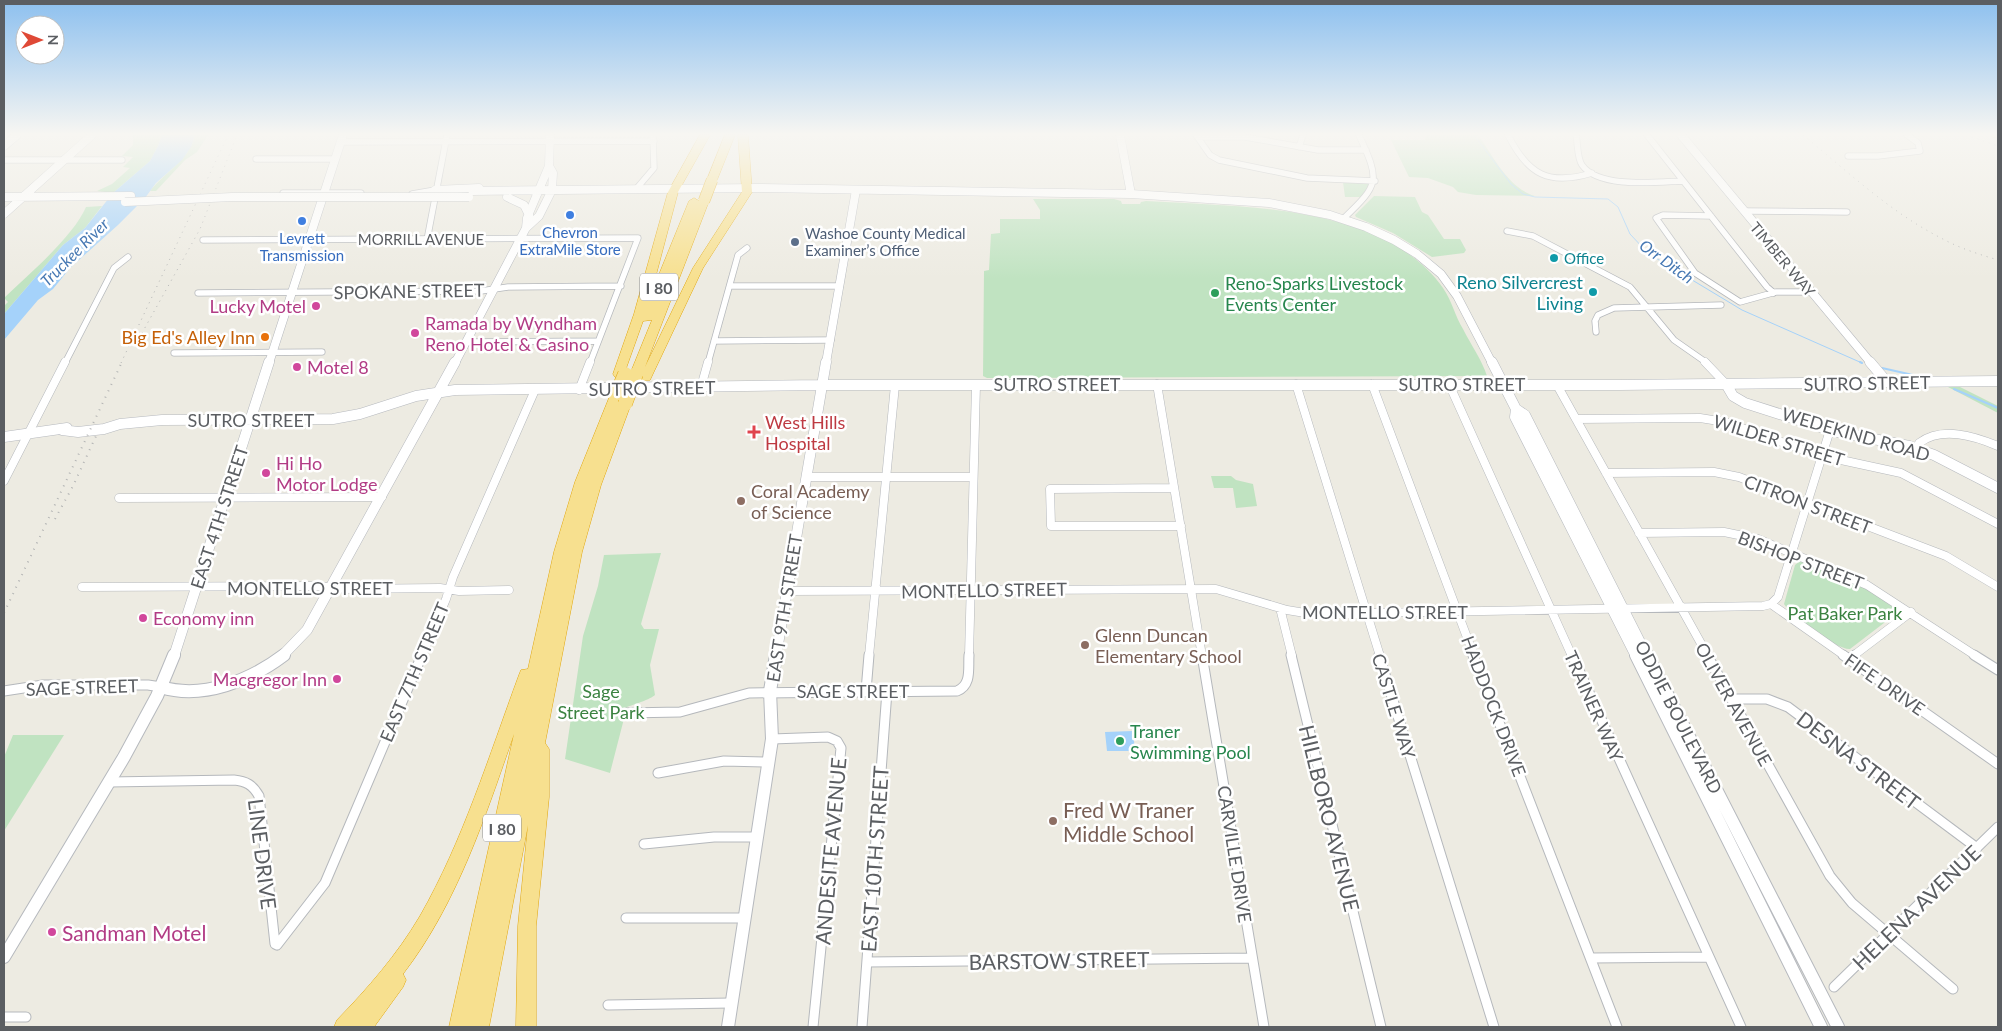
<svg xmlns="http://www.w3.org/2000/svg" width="2002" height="1031" viewBox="0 0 2002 1031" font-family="Lato,sans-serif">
<rect width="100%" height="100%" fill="#edebe2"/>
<!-- green -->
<path fill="#c0e3c1" d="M 133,135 L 162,135 L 158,146 L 150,161 L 113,193 L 97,191 L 112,184 L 130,168 L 123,167 L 133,157 L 122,156 L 133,145 Z
M 195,135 L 208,135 L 197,152 L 185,160 L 156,191 L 150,191 C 164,173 190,159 195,135 Z
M 1426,135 L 1478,135 C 1494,157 1508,188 1535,196 L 1476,195 L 1458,192 L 1453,187 L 1428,178 L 1409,177 L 1391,140 L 1425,140 Z
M 1343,182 L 1367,183 L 1370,185 L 1363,197 L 1345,197 Z
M 1374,196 L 1415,197 L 1422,212 L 1428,215 L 1444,239 L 1460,239 L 1466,250 L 1464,253 L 1432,257 L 1393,233 L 1356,217 L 1355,215 Z
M 1033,199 L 1114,199 L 1121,201 L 1122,204 L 1140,204 L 1141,202 L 1146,201 C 1238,207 1383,203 1443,288 C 1452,301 1455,316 1463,329 C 1471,345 1482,360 1487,376 L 987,378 L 983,376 L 984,271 L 989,270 L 991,234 L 1000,233 L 1000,219 L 1040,219 L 1040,210 Z
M 102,206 L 85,228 L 63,245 L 4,314 L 4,306 L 8,302 L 4,298 C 28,275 73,237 86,207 Z
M 1948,387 L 1960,387 L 1998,406 L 1998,413 Z
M 1211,476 L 1231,476 L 1236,480 L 1253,484 L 1257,506 L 1236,508 L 1233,488 L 1214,488 Z
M 661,553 L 641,624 L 644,629 L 659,629 L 650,665 L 655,695 C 651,699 633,705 627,707 L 610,773 L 565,759 L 583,636 L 598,586 L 604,555 Z
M 1800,561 L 1852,582 L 1882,596 L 1896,608 L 1897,613 L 1850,649 C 1837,650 1792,617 1784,604 L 1795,565 Z
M 13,735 L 64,735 L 4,831 L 4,757 Z"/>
<!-- water -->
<path fill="#a5d2fa" d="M 162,135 L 195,135 L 191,147 L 182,160 L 156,183 L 145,198 L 118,225 L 70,268 L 53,289 L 38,300 L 4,340 L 4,314 L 63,245 L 85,228 L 113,193 L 150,161 L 158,146 Z
M 1133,731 L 1135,751 L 1107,751 L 1105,732 Z"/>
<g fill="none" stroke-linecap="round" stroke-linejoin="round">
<!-- stream-far1 -->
<path stroke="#a5d2fa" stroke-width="1" d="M 1474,135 L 1511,184 L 1523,194 L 1535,197 L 1608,199 L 1618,207 L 1630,234 L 1645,250 L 1659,260 L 1742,310 L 1862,363"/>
<!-- stream -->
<path stroke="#a5d2fa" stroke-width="2" d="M 1860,362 L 1862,363
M 1882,368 L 1913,375
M 1954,389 L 1998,408"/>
<!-- street-far2 casing -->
<g stroke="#b5b8bc" stroke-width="7">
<path id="street-far2" d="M 1196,135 L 1210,155 L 1219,160 L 1307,178 L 1375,181
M 1508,135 C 1528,175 1549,186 1592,173
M 1576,135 C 1578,144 1577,158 1582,165 C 1599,189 1657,182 1683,181
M 1647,135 L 1767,287 L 1774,293
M 1198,137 L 1245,137 L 1318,150 L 1366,150
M 341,142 L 654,141
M 1299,147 L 1303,135
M 1848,156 L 1878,156 L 1920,151 L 1918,143 L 1907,135
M 256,159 L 335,159
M 4,160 L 122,160
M 637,188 L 654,168 L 653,135
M 283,193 L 361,193
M 412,194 L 435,190
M 1744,211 L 1847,212
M 1711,216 L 1663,215 L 1656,218 L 1695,273 L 1740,302 L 1776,292 L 1811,292
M 1343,219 C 1380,184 1380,181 1359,135
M 1507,231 L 1533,236 L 1630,287 L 1674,340 L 1707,363
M 203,240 L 638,238 L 590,363
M 427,240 L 447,135
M 730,286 L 840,286
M 198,293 L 481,291 L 508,287 L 621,286
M 1596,332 L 1595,321 L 1598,315 L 1614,308 L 1721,305
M 714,341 L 831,340
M 466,342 L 598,341
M 174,353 L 322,352
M 65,363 L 114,268 L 128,257
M 708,363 L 738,255 L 747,248"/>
</g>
<!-- street-far1 casing -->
<g stroke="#b5b8bc" stroke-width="9">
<path id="street-far1" d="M 1705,362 L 1726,384
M 1157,384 L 1202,656
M 1296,384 L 1380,656
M 1372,384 L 1474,656
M 1449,384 L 1572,656
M 1557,385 L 1708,656
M 701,387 L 708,362
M 579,390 L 590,362
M 1576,419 L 1700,418 L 1725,422 L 1818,455 L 1901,473 L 1998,524
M 1918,449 L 1919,443 C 1942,426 1974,436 1998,446
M 1606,473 L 1714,472 L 1739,477 L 1946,556 L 1998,587
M 806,477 L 973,477
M 4,481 L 65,362
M 1174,488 L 1050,489 L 1051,526 L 1181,526
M 119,498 L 382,497
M 1639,533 L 1724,532 L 1758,539 L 1867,585 L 1976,656
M 82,587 L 317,586 L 345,589 L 440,588 L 459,591 L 509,590
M 787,591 L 1216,589 L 1287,610 L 1311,614 L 1763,606 L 1771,604 L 1778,597 L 1830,430
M 1771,604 L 1845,656
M 1280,608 L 1292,656
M 422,656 L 446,599 L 453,577 L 535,390
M 869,656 L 895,385
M 969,656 L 976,385
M 1853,656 L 1911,612"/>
</g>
<!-- street casing -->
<g stroke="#b5b8bc" stroke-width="11">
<path id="street" d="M 1202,655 L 1264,1027
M 1291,655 L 1381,1027
M 1379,655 L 1494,1027
M 1473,655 L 1617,1027
M 1572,655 L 1741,1027
M 1707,655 L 1830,876 L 1852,903 L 1953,989
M 1843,655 L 1998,764
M 1974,655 L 1998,670
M 1849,659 L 1855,655
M 4,691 L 43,685 L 148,685 L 161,687
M 866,691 L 869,655
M 1731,699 L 1767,699 L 1788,707 L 1977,848
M 626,713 L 680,712 L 749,693 L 957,691 C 972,685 968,668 969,655
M 772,739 L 828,737 L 837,741 L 841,748 L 813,1027
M 658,773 L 724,761 L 768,762
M 109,782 L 234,780 C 246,781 253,785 259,796 L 275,944 L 277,945 L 325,883 L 422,655
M 644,844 L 714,837 L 756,837
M 626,918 L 744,918
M 1591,958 L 1709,957
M 867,962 L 1252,958
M 1834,987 L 1998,827
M 608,1005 L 731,1003
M 4,1017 L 26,1017
M 862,1027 L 887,691"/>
</g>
<!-- secondary-far2 casing -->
<g stroke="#b6b9be" stroke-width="9">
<path id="secondary-far2" d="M 1120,135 L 1131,194
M 1681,135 L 1871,363
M 4,146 L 17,135
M 435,190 L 479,188
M 472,191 L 757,188 L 1131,194 L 1269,203 L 1330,215 L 1366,227 L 1394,240 L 1417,254 L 1441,274 L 1457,296 L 1492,363
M 4,197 L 131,196
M 507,197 L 524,205 L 529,215
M 4,214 L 92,135
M 526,228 L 527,218 L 549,166
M 269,363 L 343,135
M 455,363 L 526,228 L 539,216 L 552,190 L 553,173 L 549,166 L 550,135
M 826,363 L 856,190"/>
</g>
<!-- secondary-far1 casing -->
<g stroke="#b6b9be" stroke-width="11">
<path id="secondary-far1" d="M 1492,362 L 1516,409 L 1525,415 L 1647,656
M 1870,362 L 1887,382
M 1726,384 L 1733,396 L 1745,403 L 1833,431 L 1909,446 L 1934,455 L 1998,488
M 1516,409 L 1515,417 L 1636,656
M 62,430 L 78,432 L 104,429 L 120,424 L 162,420 L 333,419 L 360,414 L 416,396 L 455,390 L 821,385 L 1620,385 L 1998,381
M 4,437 L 67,428
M 174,656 L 269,362
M 282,656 L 307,630 L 455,362
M 776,656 L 826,362"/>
</g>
<!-- secondary casing -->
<g stroke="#b6b9be" stroke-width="14">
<path id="secondary" d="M 1636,655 L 1821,1027
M 1647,655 L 1838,1027
M 161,687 C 203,700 251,680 284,655
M 4,957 L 124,757 L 157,696 L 174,655
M 728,1027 L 772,739 L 770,691 L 776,655"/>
</g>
<!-- primary casing -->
<g stroke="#e9c75f" stroke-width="1">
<path id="primary" d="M 1991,135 L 1998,135 L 1998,138 L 1992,137 Z"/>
</g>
<!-- highway casing -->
<g stroke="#e2a70d" stroke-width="1">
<path id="highway" d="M 700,135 L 710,135 L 678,192 L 651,294 L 689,201 L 694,198 L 699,201 L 704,198 L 709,201 L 645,367 L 693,268 L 742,192 L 738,135 L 748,135 L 752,192 L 703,268 L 650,380 L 642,380 L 640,377 L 632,377 L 630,374 L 652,320 L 643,321 L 623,377 L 615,377 L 613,374 L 634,314 L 668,192 Z
M 725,135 L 735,135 L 717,180 L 715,182 L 709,182 L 707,180 Z
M 617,389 L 623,393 L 619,403 L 625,400 L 631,404 L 601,485 L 582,552 L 545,743 L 549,749 L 549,797 L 536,926 L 536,1027 L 516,1027 L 518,926 L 528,825 L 489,1027 L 469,1027 L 531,730 L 469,1027 L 449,1027 L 514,734 C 485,817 457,904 403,974 L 406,980 L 403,987 L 374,1027 L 334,1027 L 337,1020 C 368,988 397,955 420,916 C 463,841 489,756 519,675 L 521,670 L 528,669 L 554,552 L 575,482 L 611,393 Z"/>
</g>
<!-- street-far2 -->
<use href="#street-far2" stroke="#fff" stroke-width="5.5"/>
<!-- street-far1 -->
<use href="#street-far1" stroke="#fff" stroke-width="8"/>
<!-- street -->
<use href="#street" stroke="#fff" stroke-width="9"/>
<!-- secondary-far2 -->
<use href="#secondary-far2" stroke="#fff" stroke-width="8"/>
<!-- secondary-far1 -->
<use href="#secondary-far1" stroke="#fff" stroke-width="10"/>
<!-- secondary -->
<use href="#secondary" stroke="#fff" stroke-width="12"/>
<!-- primary -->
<use href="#primary" fill="#faf0aa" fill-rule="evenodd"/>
<!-- highway -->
<use href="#highway" fill="#f7e08f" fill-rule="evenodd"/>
<!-- rail-far1 -->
<path stroke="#b3b4b4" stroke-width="1" stroke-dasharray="1 5" stroke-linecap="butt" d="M 1803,135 C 1847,171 1890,212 1941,238 C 1959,248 1978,254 1998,260
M 1966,135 L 1998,146
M 142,333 L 200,229 L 237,135
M 121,363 L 228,135"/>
<!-- rail -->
<path stroke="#b3b4b4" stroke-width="2" stroke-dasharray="1 6" stroke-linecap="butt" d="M 55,519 L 73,486 L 96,436
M 4,613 L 122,362"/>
<!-- secondary-bridge casing -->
<g stroke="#b6b9be" stroke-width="9" stroke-linecap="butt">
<path id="secondary-bridge" d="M 125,202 L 232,197 L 469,197"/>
</g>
<!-- highway-bridge-far1 casing -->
<g stroke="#e2a70d" stroke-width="12" stroke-linecap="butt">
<path id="highway-bridge-far1" d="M 704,201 L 712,180"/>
</g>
<!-- highway-bridge casing -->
<g stroke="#e2a70d" stroke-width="15" stroke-linecap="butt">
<path id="highway-bridge" d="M 617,393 L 625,374
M 625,404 L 636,374"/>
</g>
<!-- secondary-bridge -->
<use href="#secondary-bridge" stroke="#fff" stroke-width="8"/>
<!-- highway-bridge-far1 -->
<use href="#highway-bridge-far1" stroke="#f7e08f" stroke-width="11"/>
<!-- highway-bridge -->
<use href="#highway-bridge" stroke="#f7e08f" stroke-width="14"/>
</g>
<!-- sky -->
<linearGradient id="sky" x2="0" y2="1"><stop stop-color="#8dc0ef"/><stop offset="0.48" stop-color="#f7f6f2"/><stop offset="1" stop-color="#f7f6f2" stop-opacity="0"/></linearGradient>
<rect width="2002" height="279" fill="url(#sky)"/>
<!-- markers -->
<g fill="#3f7fe0" stroke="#fff" stroke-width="2">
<circle cx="570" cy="215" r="5"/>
<circle cx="302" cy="221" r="5"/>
</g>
<circle fill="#5c6f8a" stroke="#fff" stroke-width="2" cx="795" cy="242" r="5"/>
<g fill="#0f9aa8" stroke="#fff" stroke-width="2">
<circle cx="1554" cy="258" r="5"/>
<circle cx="1593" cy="292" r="5"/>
</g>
<g fill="#2e9e5b" stroke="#fff" stroke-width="2">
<circle cx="1215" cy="293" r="5"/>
<circle cx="1120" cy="741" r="5"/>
</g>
<g fill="#d1479c" stroke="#fff" stroke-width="2">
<circle cx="316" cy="306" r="5"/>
<circle cx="415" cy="333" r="5"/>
<circle cx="297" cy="367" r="5"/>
<circle cx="266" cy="473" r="5"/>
<circle cx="143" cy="618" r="5"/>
<circle cx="337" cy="679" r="5"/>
<circle cx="52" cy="932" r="5"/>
</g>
<circle fill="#e8710a" stroke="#fff" stroke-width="2" cx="265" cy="337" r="5"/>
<path fill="#e0444e" stroke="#fff" stroke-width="2" d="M751.5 424.5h5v5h5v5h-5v5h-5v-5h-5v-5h5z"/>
<g fill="#8d6e63" stroke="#fff" stroke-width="2">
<circle cx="741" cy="501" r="5"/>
<circle cx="1085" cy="645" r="5"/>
<circle cx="1053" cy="821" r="5"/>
</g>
<g text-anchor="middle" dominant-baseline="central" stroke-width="5" stroke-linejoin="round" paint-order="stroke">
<!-- far-shop labels -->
<g font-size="15" fill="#366cbe" stroke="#fff">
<text x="570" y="232">Chevron<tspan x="570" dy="17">ExtraMile Store</tspan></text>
<text x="302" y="238">Levrett<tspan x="302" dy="17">Transmission</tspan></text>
</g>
<!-- far-service labels -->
<g font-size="15" fill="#4e5e75" stroke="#fff" text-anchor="start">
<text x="805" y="233">Washoe County Medical<tspan x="805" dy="17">Examiner’s Office</tspan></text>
</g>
<!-- far-street labels -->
<g font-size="15" fill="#5b5e62" stroke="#fff">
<text x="421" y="239">MORRILL AVENUE</text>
<text transform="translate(1783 259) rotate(50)">TIMBER WAY</text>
</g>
<!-- far-culture labels -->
<g font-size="15" fill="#0d838f" stroke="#fff" text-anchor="start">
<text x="1564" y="258">Office</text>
</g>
<!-- far-water labels -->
<g font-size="16" font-style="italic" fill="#4678b3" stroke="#fff">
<text transform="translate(74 252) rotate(-45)">Truckee River</text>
<text transform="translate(1667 261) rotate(36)">Orr Ditch</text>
</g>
<!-- shield labels -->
<g fill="#fff" stroke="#8c8e91" stroke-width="1">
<rect x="640" y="273.5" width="38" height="27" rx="4"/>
<rect x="483" y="814.5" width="38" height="27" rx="4"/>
</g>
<g font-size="16" font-weight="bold" fill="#5b5e62">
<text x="659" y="287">I 80</text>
<text x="502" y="828">I 80</text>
</g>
<!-- culture labels -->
<g font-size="18" fill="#0d838f" stroke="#fff" text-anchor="end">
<text x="1583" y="282">Reno Silvercrest<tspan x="1583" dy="21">Living</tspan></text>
</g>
<!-- leisure labels -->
<g font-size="18" fill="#27864d" stroke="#fff" text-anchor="start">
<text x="1225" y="283">Reno-Sparks Livestock<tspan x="1225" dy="21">Events Center</tspan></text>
<text x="1130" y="731">Traner<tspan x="1130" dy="21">Swimming Pool</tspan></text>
</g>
<!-- street labels -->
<g font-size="18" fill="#5b5e62" stroke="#fff">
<text transform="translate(409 291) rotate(-1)">SPOKANE STREET</text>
<text transform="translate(1867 383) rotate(-1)">SUTRO STREET</text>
<text x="1057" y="384">SUTRO STREET</text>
<text x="1462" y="384">SUTRO STREET</text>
<text transform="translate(652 388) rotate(-1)">SUTRO STREET</text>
<text x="251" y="420">SUTRO STREET</text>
<text transform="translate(1856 434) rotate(16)">WEDEKIND ROAD</text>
<text transform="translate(1779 440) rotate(17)">WILDER STREET</text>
<text transform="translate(1808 504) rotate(21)">CITRON STREET</text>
<text transform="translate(219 517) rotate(-72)">EAST 4TH STREET</text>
<text transform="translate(1801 560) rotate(21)">BISHOP STREET</text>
<text x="310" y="588">MONTELLO STREET</text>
<text transform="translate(984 590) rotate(-1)">MONTELLO STREET</text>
<text transform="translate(784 608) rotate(-81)">EAST 9TH STREET</text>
<text x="1385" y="612">MONTELLO STREET</text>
<text transform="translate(414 672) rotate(-67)">EAST 7TH STREET</text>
<text transform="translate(1885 684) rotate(35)">FIFE DRIVE</text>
<text transform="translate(82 687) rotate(-2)">SAGE STREET</text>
<text x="853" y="691">SAGE STREET</text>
<text transform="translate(1734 704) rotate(61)">OLIVER AVENUE</text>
<text transform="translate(1394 706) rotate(73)">CASTLE WAY</text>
<text transform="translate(1494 706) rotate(69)">HADDOCK DRIVE</text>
<text transform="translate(1594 706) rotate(66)">TRAINER WAY</text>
<text transform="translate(1679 717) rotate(63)">ODDIE BOULEVARD</text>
<text transform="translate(1235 854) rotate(81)">CARVILLE DRIVE</text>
</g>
<!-- hotel labels -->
<g font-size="18" fill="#b23c85" stroke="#fff" text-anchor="start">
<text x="306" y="306" text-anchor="end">Lucky Motel</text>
<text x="425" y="323">Ramada by Wyndham<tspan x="425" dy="21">Reno Hotel &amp; Casino</tspan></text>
<text x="307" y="367">Motel 8</text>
<text x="276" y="463">Hi Ho<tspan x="276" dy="21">Motor Lodge</tspan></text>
<text x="153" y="618">Economy inn</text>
<text x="327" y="679" text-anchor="end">Macgregor Inn</text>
</g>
<!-- food labels -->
<g font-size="18" fill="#c56008" stroke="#fff" text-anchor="end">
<text x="255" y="337">Big Ed's Alley Inn</text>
</g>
<!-- health labels -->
<g font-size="18" fill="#be3a42" stroke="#fff" text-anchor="start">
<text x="765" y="422">West Hills<tspan x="765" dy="21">Hospital</tspan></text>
</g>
<!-- education labels -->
<g font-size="18" fill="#785e54" stroke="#fff" text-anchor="start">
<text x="751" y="491">Coral Academy<tspan x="751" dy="21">of Science</tspan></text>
<text x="1095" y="635">Glenn Duncan<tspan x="1095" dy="21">Elementary School</tspan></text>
</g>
<!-- park labels -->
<g font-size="18" fill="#3a8240" stroke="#fff">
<text x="1845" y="613">Pat Baker Park</text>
<text x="601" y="691">Sage<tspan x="601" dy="21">Street Park</tspan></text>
</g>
<!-- near-street labels -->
<g font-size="21" fill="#5b5e62" stroke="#fff">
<text transform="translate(1859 760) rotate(37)">DESNA STREET</text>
<text transform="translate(1330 818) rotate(76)">HILLBORO AVENUE</text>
<text transform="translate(830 851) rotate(-85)">ANDESITE AVENUE</text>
<text transform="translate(263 854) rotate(83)">LINE DRIVE</text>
<text transform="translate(874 859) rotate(-86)">EAST 10TH STREET</text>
<text transform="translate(1916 907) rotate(-44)">HELENA AVENUE</text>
<text transform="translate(1059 960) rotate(-1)">BARSTOW STREET</text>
</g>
<!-- near-education labels -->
<g font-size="21" fill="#785e54" stroke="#fff" text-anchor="start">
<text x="1063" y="809">Fred W Traner<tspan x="1063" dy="24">Middle School</tspan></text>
</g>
<!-- near-hotel labels -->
<g font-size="21" fill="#b23c85" stroke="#fff" text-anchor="start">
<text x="62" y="932">Sandman Motel</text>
</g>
</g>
<!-- border -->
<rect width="2002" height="1031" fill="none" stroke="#5b5e62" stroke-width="10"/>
<!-- north arrow -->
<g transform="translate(40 40) rotate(90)"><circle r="24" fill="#ffffff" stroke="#bdbfc0"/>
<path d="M0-4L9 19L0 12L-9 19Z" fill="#df4936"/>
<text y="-8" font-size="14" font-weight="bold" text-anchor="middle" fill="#5b5e62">N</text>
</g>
</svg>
